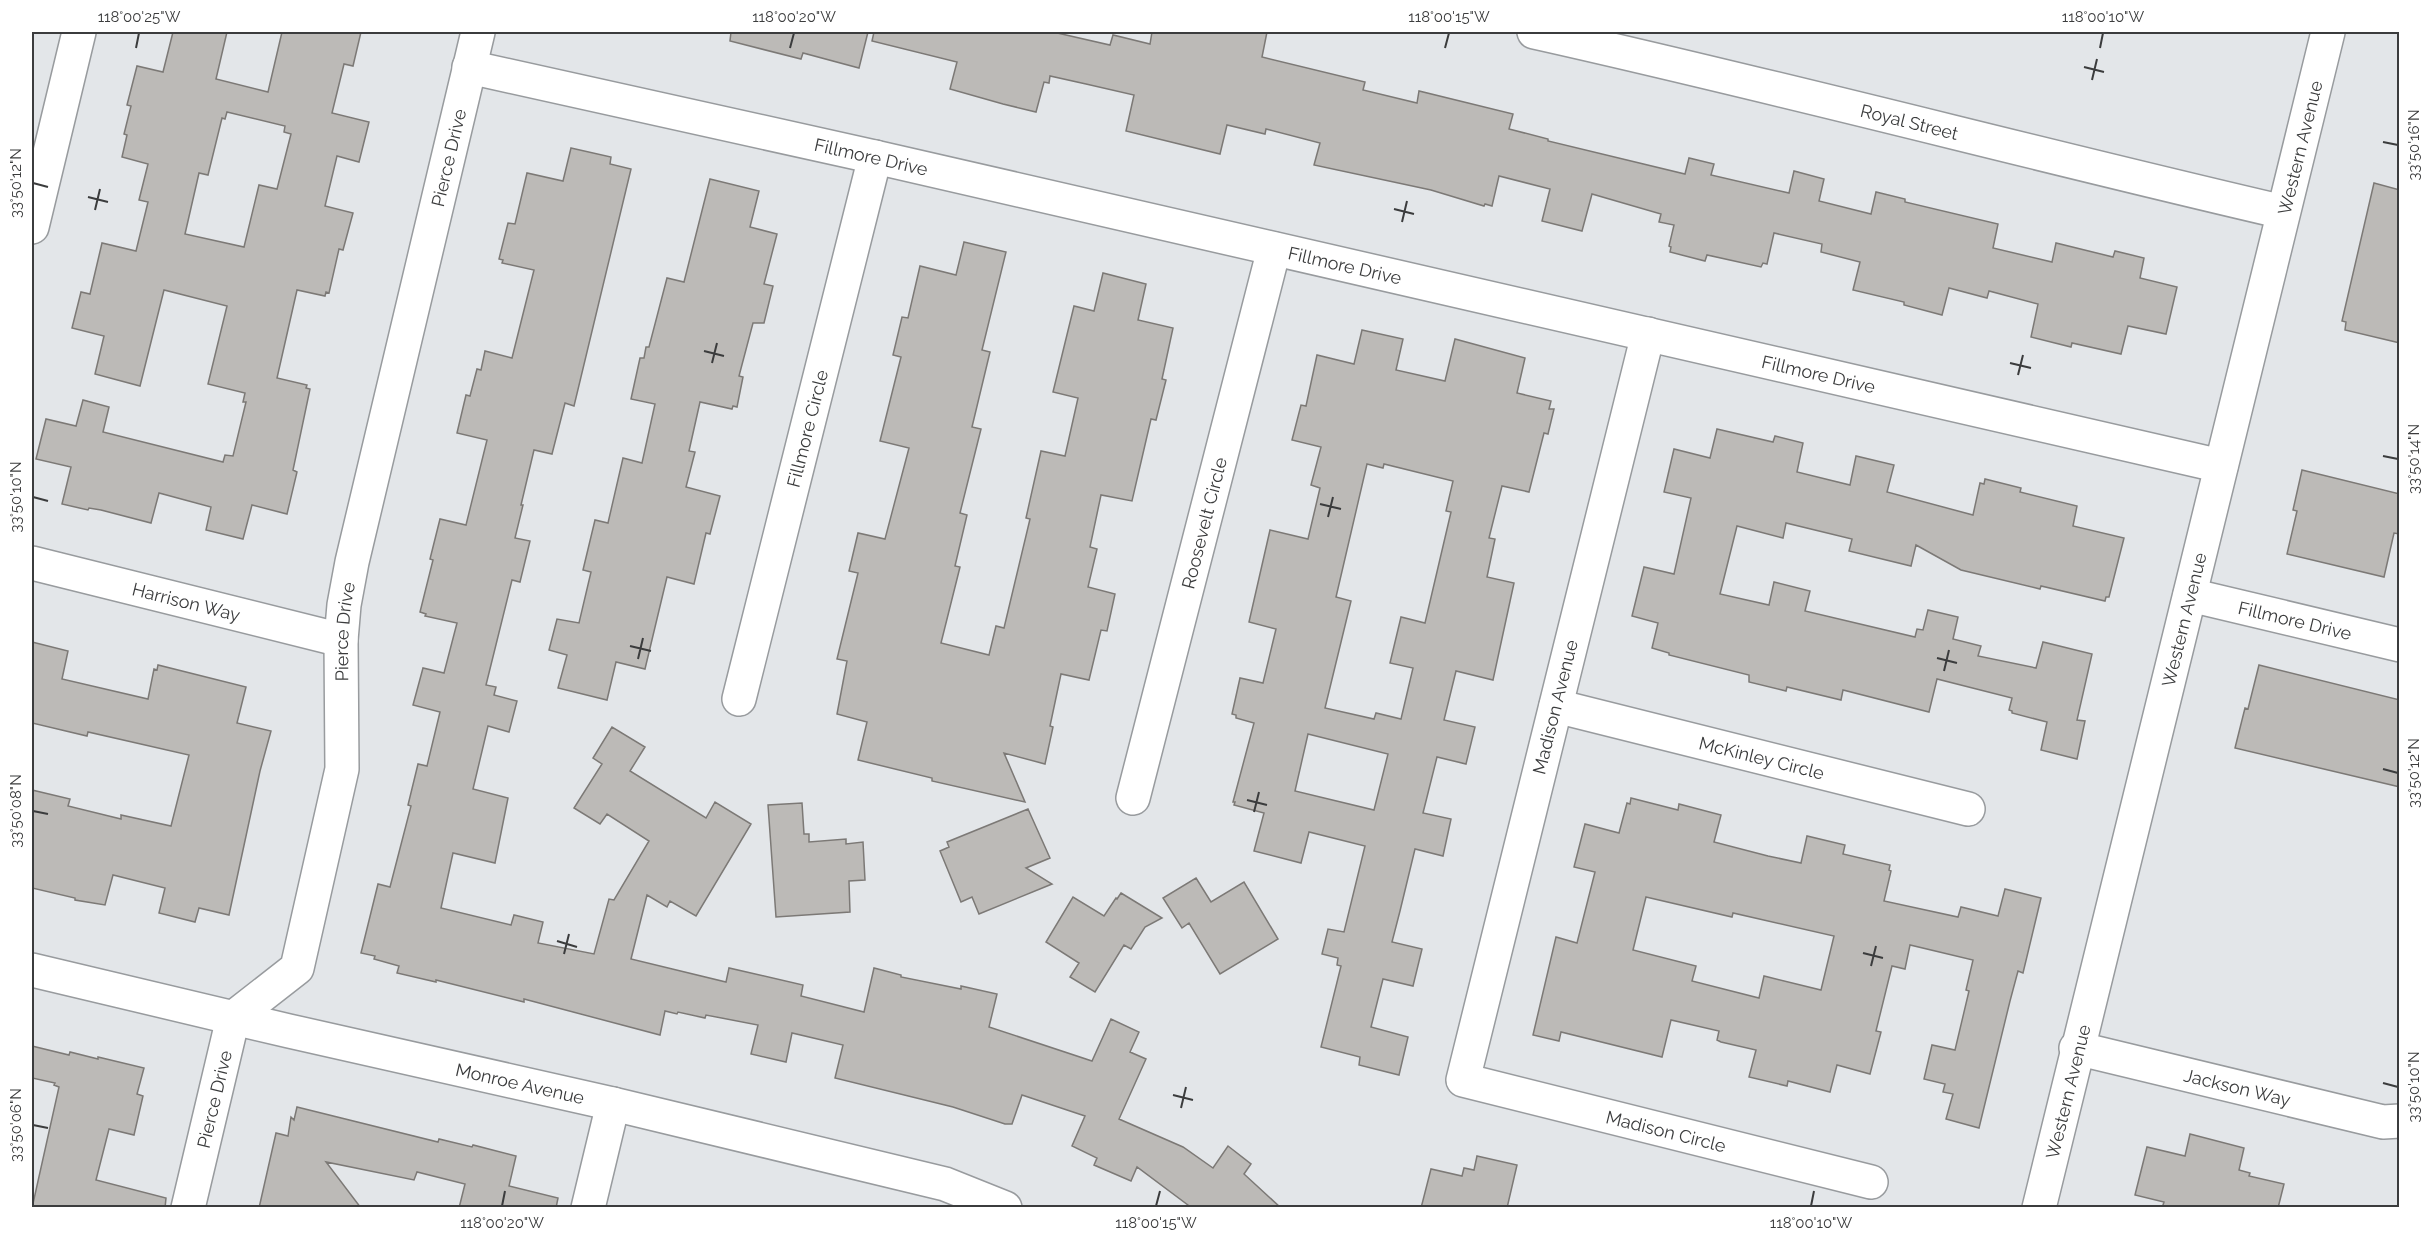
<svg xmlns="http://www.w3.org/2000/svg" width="2431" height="1239" viewBox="0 0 2431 1239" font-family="Raleway,sans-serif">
<rect width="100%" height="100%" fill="#e3e6e9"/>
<!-- building -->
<path fill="#bcbab7" stroke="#7c7976" stroke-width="1.5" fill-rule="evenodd" d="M 173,32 L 227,32 L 216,79 L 268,92 L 282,32 L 361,32 L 353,66 L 344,64 L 332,113 L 369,122 L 359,162 L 337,156 L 325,206 L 353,213 L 343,250 L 339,249 L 329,293 L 326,292 L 325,296 L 297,290 L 277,378 L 307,385 L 306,388 L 310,389 L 293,470 L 297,472 L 287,514 L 252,505 L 243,539 L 206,530 L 211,507 L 159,493 L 151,523 L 101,510 L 89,508 L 88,510 L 62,504 L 71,467 L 36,459 L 46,419 L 76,426 L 83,400 L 109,407 L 103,432 L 223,462 L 225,455 L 233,456 L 246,402 L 243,402 L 245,393 L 208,384 L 227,306 L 164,290 L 140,386 L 95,374 L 104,336 L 72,328 L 81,292 L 90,294 L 102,243 L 136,251 L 148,202 L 139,200 L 148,164 L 122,157 L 127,135 L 124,134 L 131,106 L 127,105 L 137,66 L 163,72 ZM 227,112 L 285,126 L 284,132 L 291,134 L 277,189 L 259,185 L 244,247 L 185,234 L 199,173 L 208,175 L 222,118 L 225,119 Z
M 731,32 L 868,32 L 859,68 L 803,53 L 801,59 L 730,41 Z
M 874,32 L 1053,32 L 1110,45 L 1113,35 L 1150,44 L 1152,32 L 1267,32 L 1262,57 L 1365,82 L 1363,90 L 1417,103 L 1419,91 L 1513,114 L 1509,129 L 1548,139 L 1548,141 L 1685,174 L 1689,158 L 1714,164 L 1711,175 L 1789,193 L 1794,171 L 1824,179 L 1819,201 L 1871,214 L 1876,192 L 1905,199 L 1905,202 L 1998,224 L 1993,248 L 2052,262 L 2056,243 L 2113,257 L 2115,251 L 2144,258 L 2140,278 L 2177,287 L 2166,334 L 2128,326 L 2121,354 L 2072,343 L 2071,347 L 2031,337 L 2038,304 L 1989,291 L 1987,298 L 1949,288 L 1942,315 L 1904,305 L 1904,302 L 1853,290 L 1860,262 L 1821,252 L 1822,244 L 1774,233 L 1767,264 L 1763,263 L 1761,267 L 1707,255 L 1705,261 L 1670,252 L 1671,247 L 1669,246 L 1674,225 L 1659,222 L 1661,214 L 1592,194 L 1582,231 L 1542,221 L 1550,189 L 1499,176 L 1492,206 L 1485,204 L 1484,206 L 1431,190 L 1314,165 L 1320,143 L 1266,129 L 1265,134 L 1227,125 L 1220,154 L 1126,131 L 1134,95 L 1086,84 L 1050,76 L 1049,83 L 1044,82 L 1036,112 L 1003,104 L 950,89 L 957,62 L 872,41 Z
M 571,148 L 611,157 L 610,164 L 631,169 L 574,406 L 565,403 L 552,454 L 534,450 L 521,505 L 523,505 L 515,538 L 530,541 L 520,582 L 512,580 L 486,685 L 496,687 L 494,695 L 517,701 L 509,732 L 488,726 L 473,789 L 508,798 L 495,863 L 453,853 L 441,908 L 511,925 L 514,915 L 543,922 L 538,943 L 594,954 L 609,899 L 614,900 L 649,841 L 607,814 L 600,824 L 574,808 L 602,764 L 593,758 L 612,727 L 645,747 L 630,771 L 706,818 L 715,802 L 751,824 L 696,916 L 670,901 L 667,907 L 647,895 L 631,959 L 726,982 L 729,968 L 803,985 L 801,996 L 864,1012 L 874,968 L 901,975 L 901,977 L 961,989 L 961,986 L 997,994 L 989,1027 L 1092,1061 L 1111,1019 L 1139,1032 L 1130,1052 L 1146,1059 L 1119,1119 L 1183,1147 L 1213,1168 L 1228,1146 L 1251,1164 L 1244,1174 L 1281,1208 L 1192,1208 L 1137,1167 L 1131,1181 L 1094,1165 L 1097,1158 L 1072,1146 L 1085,1116 L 1022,1095 L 1012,1124 L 1005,1124 L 953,1107 L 835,1078 L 843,1045 L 792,1033 L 786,1062 L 751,1054 L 758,1025 L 706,1015 L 705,1018 L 678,1012 L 677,1014 L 665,1011 L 660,1035 L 524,999 L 524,1002 L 436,980 L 436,982 L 397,973 L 399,966 L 374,959 L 375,956 L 361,953 L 378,884 L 390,887 L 411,806 L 408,805 L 418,764 L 427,766 L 440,712 L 413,705 L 423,668 L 444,673 L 457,623 L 425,616 L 426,614 L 420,612 L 433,560 L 430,559 L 440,519 L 466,525 L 487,440 L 457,433 L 466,395 L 470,396 L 477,369 L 481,370 L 485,351 L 512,358 L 534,270 L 502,263 L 503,260 L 499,259 L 508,223 L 515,224 L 527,173 L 563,181 Z
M 710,179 L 759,191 L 750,227 L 777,234 L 764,284 L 773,286 L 764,323 L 753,323 L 739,376 L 743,377 L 737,407 L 733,406 L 732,409 L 700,402 L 689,451 L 695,452 L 686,487 L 720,496 L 710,534 L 706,533 L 694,584 L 667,577 L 645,669 L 616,662 L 607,700 L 558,688 L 567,655 L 549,650 L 557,619 L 579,623 L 591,572 L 583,570 L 595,520 L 608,523 L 623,458 L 642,463 L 655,404 L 631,399 L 640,358 L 644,358 L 646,347 L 649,347 L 667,278 L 684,282 Z
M 2374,183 L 2400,190 L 2400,343 L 2345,330 L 2346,322 L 2342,321 Z
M 964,242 L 1006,252 L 982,350 L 990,352 L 972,427 L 981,429 L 960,513 L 967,515 L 955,566 L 960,567 L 941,643 L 989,655 L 996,626 L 1004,628 L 1030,519 L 1026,518 L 1041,451 L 1065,456 L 1078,398 L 1053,392 L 1074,306 L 1094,311 L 1103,273 L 1146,284 L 1138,320 L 1173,328 L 1162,379 L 1166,380 L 1156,420 L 1151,419 L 1132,501 L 1101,495 L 1090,547 L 1097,549 L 1088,587 L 1115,594 L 1107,631 L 1101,630 L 1089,680 L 1061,674 L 1050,726 L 1053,727 L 1045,764 L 1004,753 L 1025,802 L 932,781 L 932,778 L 858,760 L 867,722 L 837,714 L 847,661 L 837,659 L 858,573 L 849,571 L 858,533 L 885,539 L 909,448 L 880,441 L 901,357 L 893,355 L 902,317 L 908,318 L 920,266 L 956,275 Z
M 1362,330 L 1403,339 L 1396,370 L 1445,381 L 1455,339 L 1525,358 L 1517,393 L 1551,401 L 1549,409 L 1554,409 L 1548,434 L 1544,433 L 1529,492 L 1502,486 L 1489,538 L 1495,539 L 1487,577 L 1514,583 L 1493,680 L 1456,671 L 1444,720 L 1475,727 L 1466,764 L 1437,757 L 1423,813 L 1451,819 L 1443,856 L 1415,849 L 1400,911 L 1392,942 L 1422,949 L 1413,986 L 1383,979 L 1371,1027 L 1408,1037 L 1399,1075 L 1359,1065 L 1360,1057 L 1321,1047 L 1341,966 L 1337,965 L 1338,958 L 1322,954 L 1328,929 L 1344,932 L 1365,846 L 1309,832 L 1301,863 L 1254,851 L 1264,813 L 1234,805 L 1235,802 L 1233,802 L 1254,723 L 1236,718 L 1236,715 L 1232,714 L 1240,678 L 1263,683 L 1276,629 L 1249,622 L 1270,530 L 1308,539 L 1320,488 L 1311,485 L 1321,447 L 1292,440 L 1301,405 L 1306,406 L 1317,355 L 1354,364 ZM 1367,464 L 1383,468 L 1384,464 L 1453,481 L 1446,511 L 1451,512 L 1425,623 L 1401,617 L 1390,663 L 1413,668 L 1401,719 L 1376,713 L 1374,719 L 1325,708 L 1351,601 L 1336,597 ZM 1308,734 L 1388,754 L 1374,810 L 1295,791 Z
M 1717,429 L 1773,442 L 1775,436 L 1803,443 L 1797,472 L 1850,485 L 1856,456 L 1894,465 L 1887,492 L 1973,515 L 1980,483 L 1984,484 L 1985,479 L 2021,488 L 2020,492 L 2077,506 L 2073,526 L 2124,538 L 2109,597 L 2106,597 L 2105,601 L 2041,586 L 2040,589 L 1961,570 L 1916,545 L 1911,566 L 1849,551 L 1852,539 L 1786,523 L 1783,538 L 1737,526 L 1720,594 L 1769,605 L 1774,582 L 1810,591 L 1805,611 L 1915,637 L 1917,629 L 1923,630 L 1928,610 L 1958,617 L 1953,639 L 1981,646 L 1978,656 L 2036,668 L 2043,642 L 2092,654 L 2077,720 L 2085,721 L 2077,759 L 2041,750 L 2047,722 L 2012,713 L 2012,711 L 2009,710 L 2012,698 L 1937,679 L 1929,712 L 1843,690 L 1841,700 L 1787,687 L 1786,691 L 1749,682 L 1749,675 L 1669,655 L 1669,653 L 1652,648 L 1658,623 L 1632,616 L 1644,567 L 1674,574 L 1691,498 L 1664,492 L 1674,449 L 1710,458 Z
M 2302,470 L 2400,494 L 2400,534 L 2394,533 L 2384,577 L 2287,554 L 2297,511 L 2293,510 Z
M 32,642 L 68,651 L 62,679 L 148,699 L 154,669 L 157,670 L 158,665 L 246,687 L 237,723 L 271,731 L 260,771 L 229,915 L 199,908 L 195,922 L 159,913 L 165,888 L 113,875 L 105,905 L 75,900 L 75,898 L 32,888 L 32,790 L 70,799 L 68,806 L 121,819 L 121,815 L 171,826 L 189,755 L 88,732 L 87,736 L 32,723 Z
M 2259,665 L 2400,700 L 2400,787 L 2235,748 L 2245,708 L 2248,709 Z
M 1631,798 L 1678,810 L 1679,804 L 1721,815 L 1714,842 L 1768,856 L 1801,863 L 1807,836 L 1845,845 L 1843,854 L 1890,865 L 1889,870 L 1891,871 L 1884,901 L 1958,917 L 1961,907 L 1998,916 L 2005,889 L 2041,898 L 2023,973 L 2018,971 L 2010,1001 L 1979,1128 L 1946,1119 L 1953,1094 L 1943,1092 L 1945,1084 L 1924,1079 L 1932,1045 L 1955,1050 L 1969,991 L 1966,990 L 1973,960 L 1910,945 L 1905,969 L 1892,966 L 1876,1031 L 1881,1032 L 1870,1074 L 1837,1065 L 1830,1092 L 1788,1081 L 1787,1086 L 1749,1077 L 1756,1050 L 1721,1042 L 1717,1040 L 1719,1031 L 1671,1020 L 1662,1057 L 1561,1032 L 1559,1041 L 1533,1035 L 1556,937 L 1577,943 L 1595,872 L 1574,867 L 1585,824 L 1619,833 L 1627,803 L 1630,804 ZM 1646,897 L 1732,917 L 1733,913 L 1834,936 L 1821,990 L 1764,976 L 1759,998 L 1692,981 L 1696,966 L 1633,950 Z
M 802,803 L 804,834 L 809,834 L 809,842 L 846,839 L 846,844 L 863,842 L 865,880 L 849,881 L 850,912 L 776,917 L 768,805 Z
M 1028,809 L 1050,858 L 1026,868 L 1052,884 L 979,914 L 972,897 L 961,902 L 940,851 L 949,847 L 947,842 Z
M 1196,878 L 1211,902 L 1244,882 L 1278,939 L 1220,974 L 1189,923 L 1182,928 L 1163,898 Z
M 1121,893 L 1162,918 L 1145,927 L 1131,949 L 1124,945 L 1095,992 L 1070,977 L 1079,963 L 1046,942 L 1073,897 L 1104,916 L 1116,898 L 1117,899 Z
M 32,1046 L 69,1055 L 70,1052 L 98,1059 L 98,1057 L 144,1068 L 137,1094 L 143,1096 L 134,1135 L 109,1129 L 96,1180 L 166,1198 L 165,1208 L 32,1208 L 59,1087 L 54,1085 L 55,1083 L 32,1078 Z
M 297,1107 L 438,1142 L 439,1139 L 472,1147 L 473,1145 L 516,1156 L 509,1186 L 558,1198 L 556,1208 L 459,1208 L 465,1184 L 417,1172 L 414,1180 L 326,1162 L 361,1208 L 259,1208 L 276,1133 L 288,1136 L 291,1117 L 294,1120 Z
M 2190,1134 L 2244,1148 L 2239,1170 L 2250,1173 L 2249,1176 L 2284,1184 L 2278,1208 L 2162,1208 L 2164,1202 L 2135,1195 L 2147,1147 L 2185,1156 Z
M 1477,1156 L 1517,1165 L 1507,1208 L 1421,1208 L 1431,1169 L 1462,1176 L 1464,1168 L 1474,1170 Z"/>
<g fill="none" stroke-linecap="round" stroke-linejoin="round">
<!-- street casing -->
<g stroke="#989b9e" stroke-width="36">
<g id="street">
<path id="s1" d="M 1534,32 C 1785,88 2033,154 2283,212"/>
<path id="s2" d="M 469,67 L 875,157 L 2221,466"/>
<path d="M 32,227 L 79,32"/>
<path id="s3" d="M 1648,334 L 1463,1080 L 1871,1182"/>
<path id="s4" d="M 32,563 L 341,640"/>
<path id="s5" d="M 2190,595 L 2400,645"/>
<path id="s6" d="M 739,699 L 875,157"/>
<path id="s7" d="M 1556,706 L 1968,809"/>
<path id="s8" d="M 1133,798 L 1274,249"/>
<path id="s9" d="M 32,970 L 289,1031 L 613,1104 L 945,1184 L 1005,1208"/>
<path id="s10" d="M 2076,1048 L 2383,1122 L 2400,1121"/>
<path id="s11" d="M 188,1208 L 233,1018 L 297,968 L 342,769 L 341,640 L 344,605 L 352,562 L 478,32"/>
<path d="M 588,1208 L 613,1104"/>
</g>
</g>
<!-- secondary casing -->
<g stroke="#989b9e" stroke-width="36">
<g id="secondary">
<path id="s12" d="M 2039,1208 L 2328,32"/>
</g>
</g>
<!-- street -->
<use href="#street" stroke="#fff" stroke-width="33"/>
<!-- secondary -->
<use href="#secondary" stroke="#fff" stroke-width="33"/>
</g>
<!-- ticks -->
<path fill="none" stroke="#3b3c3d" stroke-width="2" d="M 136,48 L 139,33M 790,48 L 794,33M 1445,48 L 1449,33M 2100,48 L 2103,33M 2084,67 L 2104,72M 2092,80 L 2097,59M 2383,142 L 2398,145M 33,183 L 48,187M 88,197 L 108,202M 1394,209 L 1414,214M 95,210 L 100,189M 1402,222 L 1407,201M 704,351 L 724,356M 712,363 L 717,343M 2010,363 L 2031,368M 2018,375 L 2023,355M 2383,456 L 2398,459M 33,497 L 48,501M 1320,504 L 1341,509M 1328,517 L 1333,497M 630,646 L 651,651M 1937,658 L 1957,663M 638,659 L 643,638M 1944,671 L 1949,650M 2383,769 L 2398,773M 1247,800 L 1267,805M 33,811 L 48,814M 1254,812 L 1259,792M 557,941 L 577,947M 1863,953 L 1883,958M 564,954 L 569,934M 1871,966 L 1876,946M 2383,1083 L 2398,1087M 1173,1095 L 1193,1100M 1181,1108 L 1186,1087M 33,1125 L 48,1128M 502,1206 L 505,1191M 1156,1206 L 1160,1191M 1811,1206 L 1814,1191"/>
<g text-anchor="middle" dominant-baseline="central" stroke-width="5" stroke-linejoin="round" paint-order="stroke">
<!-- street labels -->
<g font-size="18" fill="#3b3c3d" stroke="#fff">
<text stroke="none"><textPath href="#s1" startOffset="386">Royal Street</textPath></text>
<text stroke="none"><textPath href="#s12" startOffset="1092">Western Avenue</textPath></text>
<text stroke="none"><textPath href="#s2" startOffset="412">Fillmore Drive</textPath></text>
<text stroke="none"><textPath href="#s11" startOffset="1104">Pierce Drive</textPath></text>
<text stroke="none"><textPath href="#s2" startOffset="898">Fillmore Drive</textPath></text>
<text stroke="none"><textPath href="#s2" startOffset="1384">Fillmore Drive</textPath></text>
<text stroke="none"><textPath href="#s6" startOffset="279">Fillmore Circle</textPath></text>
<text stroke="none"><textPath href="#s8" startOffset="284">Roosevelt Circle</textPath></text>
<text stroke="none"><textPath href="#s4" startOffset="159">Harrison Way</textPath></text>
<text stroke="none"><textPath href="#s12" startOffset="606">Western Avenue</textPath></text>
<text stroke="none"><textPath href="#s5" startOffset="108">Fillmore Drive</textPath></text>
<text stroke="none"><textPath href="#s11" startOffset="618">Pierce Drive</textPath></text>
<text transform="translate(1555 707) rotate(-76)">Madison Avenue</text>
<text stroke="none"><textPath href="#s7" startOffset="212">McKinley Circle</textPath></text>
<text stroke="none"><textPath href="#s9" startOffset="501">Monroe Avenue</textPath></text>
<text stroke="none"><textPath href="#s10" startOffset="166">Jackson Way</textPath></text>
<text stroke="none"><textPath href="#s12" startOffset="120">Western Avenue</textPath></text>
<text stroke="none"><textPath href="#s11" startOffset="112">Pierce Drive</textPath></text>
<text stroke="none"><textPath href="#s3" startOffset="978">Madison Circle</textPath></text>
</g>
</g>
<!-- border -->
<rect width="2431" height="1239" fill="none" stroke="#ffffff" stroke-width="66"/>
<rect x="33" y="33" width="2365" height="1173" fill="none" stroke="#3b3c3d" stroke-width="2"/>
<g font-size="15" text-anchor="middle" fill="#3b3c3d">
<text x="139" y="22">118°00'25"W</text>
<text x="794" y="22">118°00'20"W</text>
<text x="1449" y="22">118°00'15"W</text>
<text x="2103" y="22">118°00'10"W</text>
<text transform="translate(2414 145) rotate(-90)" y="5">33°50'16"N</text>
<text transform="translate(16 183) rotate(-90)" y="5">33°50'12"N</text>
<text transform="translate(2414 459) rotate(-90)" y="5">33°50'14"N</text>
<text transform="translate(16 497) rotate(-90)" y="5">33°50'10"N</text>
<text transform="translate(2414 773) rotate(-90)" y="5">33°50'12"N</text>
<text transform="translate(16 811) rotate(-90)" y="5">33°50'08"N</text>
<text transform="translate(2414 1087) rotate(-90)" y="5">33°50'10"N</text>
<text transform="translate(16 1125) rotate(-90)" y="5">33°50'06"N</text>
<text x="502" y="1228">118°00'20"W</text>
<text x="1156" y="1228">118°00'15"W</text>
<text x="1811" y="1228">118°00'10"W</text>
</g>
</svg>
